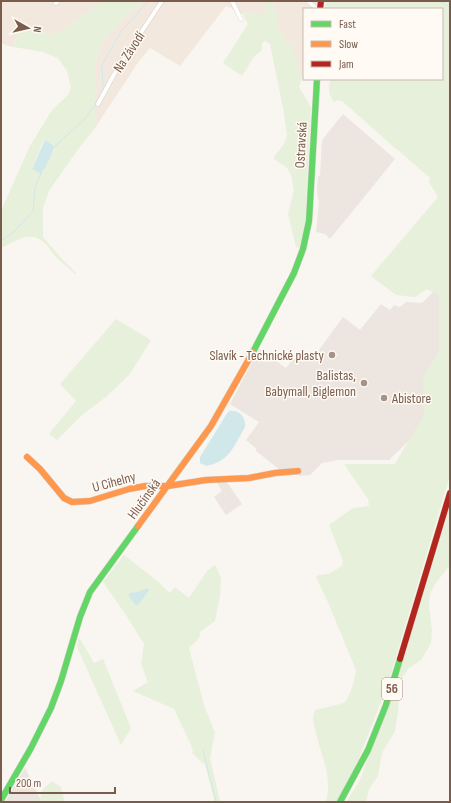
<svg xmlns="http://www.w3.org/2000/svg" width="451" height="803" viewBox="0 0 451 803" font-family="'Sofia Sans Condensed',sans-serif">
<rect width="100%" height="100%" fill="#f9f5f0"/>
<!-- residential -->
<path fill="#f2e8de" d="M 1,1 L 104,1 L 64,30 L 54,35 L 33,30 L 19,34 L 15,40 L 14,47 L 5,45 L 1,42 Z
M 145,1 L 264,1 L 266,2 L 264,17 L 249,11 L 243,14 L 226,6 L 180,66 L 150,48 L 137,64 L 95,128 L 95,67 L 100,44 L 131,11 Z
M 272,1 L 321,1 L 322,9 L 304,9 L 304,78 L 302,77 L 277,25 L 277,12 Z"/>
<!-- industrial -->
<path fill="#ede5e0" d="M 343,114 L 395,159 L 330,239 L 325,234 L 316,232 L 319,202 L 317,192 L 318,176 L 320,176 L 322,140 Z
M 447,278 L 440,411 L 389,460 L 339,460 L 322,463 L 310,475 L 300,476 L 281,471 L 255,450 L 257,449 L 246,440 L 259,422 L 230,404 L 259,349 L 286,368 L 293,359 L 311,361 L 343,317 L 360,330 L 381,304 L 390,310 L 394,305 L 400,307 L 406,302 L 422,303 Z
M 216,481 L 226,481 L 242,504 L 226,515 L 214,497 L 222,491 Z
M 25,768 L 42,802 L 5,802 Z"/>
<!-- green -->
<path fill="#e7f0db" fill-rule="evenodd" d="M 104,1 L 145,1 L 131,11 L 100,44 L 95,67 L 95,128 L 79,148 L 55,182 L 49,191 L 43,208 L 43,237 L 62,259 L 76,273 L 75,274 C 69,268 62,263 56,257 C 51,252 46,242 39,239 C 27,232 12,243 1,248 L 1,211 L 16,177 L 30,146 L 52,110 L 68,95 L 71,88 L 67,71 L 58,58 L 43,52 L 14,47 C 15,38 18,34 26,29 L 54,35 L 64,30 ZM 46,140 L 55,147 L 55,149 L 47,160 L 43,171 L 32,168 L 43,142 Z
M 264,1 L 272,1 L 277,12 L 277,25 L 285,41 L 292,44 L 302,78 L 299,87 L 311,107 L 305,228 L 299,248 L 296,247 L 288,214 L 294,190 L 291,175 L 287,168 L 274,159 L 274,157 L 284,144 L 287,136 L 284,113 L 270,44 L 265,41 L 262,43 L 262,50 L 253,58 L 242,76 L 223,63 L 248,24 L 243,14 L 248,11 L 264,16 L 266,2 Z
M 326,1 L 450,1 L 450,475 L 388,684 L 352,776 L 336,802 L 326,802 C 334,773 316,746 313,718 L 315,710 L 344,703 C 352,693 354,682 356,670 L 327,600 L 316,577 L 319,575 L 328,574 L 342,566 L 343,561 L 329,525 L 353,508 L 369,506 L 368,499 L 344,464 L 395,464 L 424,415 L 423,378 L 439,351 L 439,295 L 427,289 L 415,297 L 396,295 L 371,276 L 438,197 L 429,182 L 430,178 L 398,150 L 398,149 L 397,150 L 342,101 L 338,100 L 334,102 C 328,95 328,87 331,79 L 442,79 L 442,9 L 325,9 Z
M 116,319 L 151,340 L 130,374 L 106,397 L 83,414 L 57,440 L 49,434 L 76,401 L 60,384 Z
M 450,507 L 450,565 L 435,584 L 430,594 L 429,607 L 432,630 L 431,643 L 421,660 L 409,668 L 403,677 L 399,687 L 398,712 L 395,731 L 382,753 L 378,776 L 369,789 L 366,802 L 346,802 L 359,782 L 393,694 Z
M 124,555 L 156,580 L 170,593 L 175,587 L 189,598 L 207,571 L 215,565 L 221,578 L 220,596 L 215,621 L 201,631 L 199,638 L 189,648 L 204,705 L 215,733 L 210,758 L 220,802 L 215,802 L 205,765 L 192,753 L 193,751 L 191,745 L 174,709 L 133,691 L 148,682 L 141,664 L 144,644 L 126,615 L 103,582 Z
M 79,637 L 94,663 L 103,659 L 131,728 L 121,745 L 77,647 Z
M 52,781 L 61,787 L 65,802 L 42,802 L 40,798 L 43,789 Z"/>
<!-- water -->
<path fill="#d0e8ea" d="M 46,140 L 55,147 L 41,174 L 32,169 L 44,142 Z
M 229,411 C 240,409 246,418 245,427 C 234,446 229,462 206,466 L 200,463 L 200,457 L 226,415 Z
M 148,588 L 149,590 L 142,600 L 137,606 L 129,597 L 129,593 L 137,592 Z"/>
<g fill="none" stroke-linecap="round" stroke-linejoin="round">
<!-- stream -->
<path stroke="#d0e8ea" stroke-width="1" d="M 439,1 L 450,7
M 55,147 L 59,142 L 83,121 L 95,105 L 103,90 L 102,65 L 122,30 L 149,1
M 44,169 L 51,154
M 1,241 L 15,231 L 33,211 L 35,187 L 41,173
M 203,750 L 216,802"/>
<!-- street casing -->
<g stroke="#d7d1cb" stroke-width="5">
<path id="street" d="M 232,1 L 241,19
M 308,1 L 317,9
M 56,3 L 58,1
M 98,104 L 117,69 L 162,1"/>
</g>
<!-- fast casing -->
<g stroke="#d9d2cb" stroke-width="7">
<path id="fast" d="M 253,352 L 294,273 L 303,249 L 309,221 L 317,79
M 1,800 L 31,748 L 51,708 L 61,681 L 80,617 L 90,592 L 138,526
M 340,802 L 368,750 L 386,705 L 400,659"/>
</g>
<!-- slow casing -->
<g stroke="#d9d2cb" stroke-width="7">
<path id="slow" d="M 27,457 L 40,469 L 64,498 L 72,502 L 90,501 L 129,489 L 145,486 L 168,486 L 206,480 L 249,478 L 275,473 L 298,471
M 138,526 L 211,426 L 253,352"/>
</g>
<!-- jam casing -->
<g stroke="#d9d2cb" stroke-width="7">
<path id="jam" d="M 320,9 L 321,1
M 400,659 L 450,493"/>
</g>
<!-- street -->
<use href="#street" stroke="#fefefd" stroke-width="4"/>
<!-- fast -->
<use href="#fast" stroke="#63d668" stroke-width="6"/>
<!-- slow -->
<use href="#slow" stroke="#ff974d" stroke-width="6"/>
<!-- jam -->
<use href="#jam" stroke="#b3261e" stroke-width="6"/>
</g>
<!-- markers -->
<g fill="#a69286" stroke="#fffaf3" stroke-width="1.5">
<circle cx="332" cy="355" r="4"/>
<circle cx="364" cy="383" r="4"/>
<circle cx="384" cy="398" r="4"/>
</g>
<g text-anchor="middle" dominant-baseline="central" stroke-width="3" stroke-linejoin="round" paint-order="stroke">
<!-- shield labels -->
<rect fill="#fffaf3" stroke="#a28b7f" stroke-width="1" x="382" y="678" width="20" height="22" rx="3"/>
<g font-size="13" font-weight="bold" fill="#7a5c4d">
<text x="392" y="689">56</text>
</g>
<!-- street labels -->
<g font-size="14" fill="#7a5c4d" stroke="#fffaf3">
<text transform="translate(129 52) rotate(-57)">Na Závodí</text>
<text transform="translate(301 145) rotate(-87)">Ostravská</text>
<text transform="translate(114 482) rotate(-15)">U Cihelny</text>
<text transform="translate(144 499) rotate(-54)">Hlučínská</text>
</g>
<!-- poi labels -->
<g font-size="14" fill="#7a5c4d" stroke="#fffaf3" text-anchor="end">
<text x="324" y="355">Slavík - Technické plasty</text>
<text x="356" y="375">Balistas,<tspan x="356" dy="16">Babymall, Biglemon</tspan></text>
<text x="392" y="398" text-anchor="start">Abistore</text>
</g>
</g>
<!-- border -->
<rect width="451" height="803" fill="none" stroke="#7a5c4d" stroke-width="4"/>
<!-- legend -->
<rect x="303" y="8" width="140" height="72" fill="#fffaf3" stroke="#cabbb1"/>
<rect x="311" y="21" width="20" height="6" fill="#63d668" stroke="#cabbb1"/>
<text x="339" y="28" font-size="12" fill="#7a5c4d">Fast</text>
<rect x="311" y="41" width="20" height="6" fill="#ff974d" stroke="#cabbb1"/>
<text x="339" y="48" font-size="12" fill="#7a5c4d">Slow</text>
<rect x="311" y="61" width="20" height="6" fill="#b3261e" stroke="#cabbb1"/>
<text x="339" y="68" font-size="12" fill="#7a5c4d">Jam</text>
<!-- north arrow -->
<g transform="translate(28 28) rotate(98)" stroke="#fffaf3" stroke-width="3" paint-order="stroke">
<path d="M0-3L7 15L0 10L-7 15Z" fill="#7a5c4d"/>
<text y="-6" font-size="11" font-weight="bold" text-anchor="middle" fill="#7a5c4d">N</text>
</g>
<!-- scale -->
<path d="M10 787v6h105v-6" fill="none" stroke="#7a5c4d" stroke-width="2"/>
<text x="16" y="787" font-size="12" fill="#7a5c4d" stroke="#fffaf3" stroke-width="3" paint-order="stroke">200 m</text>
</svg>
